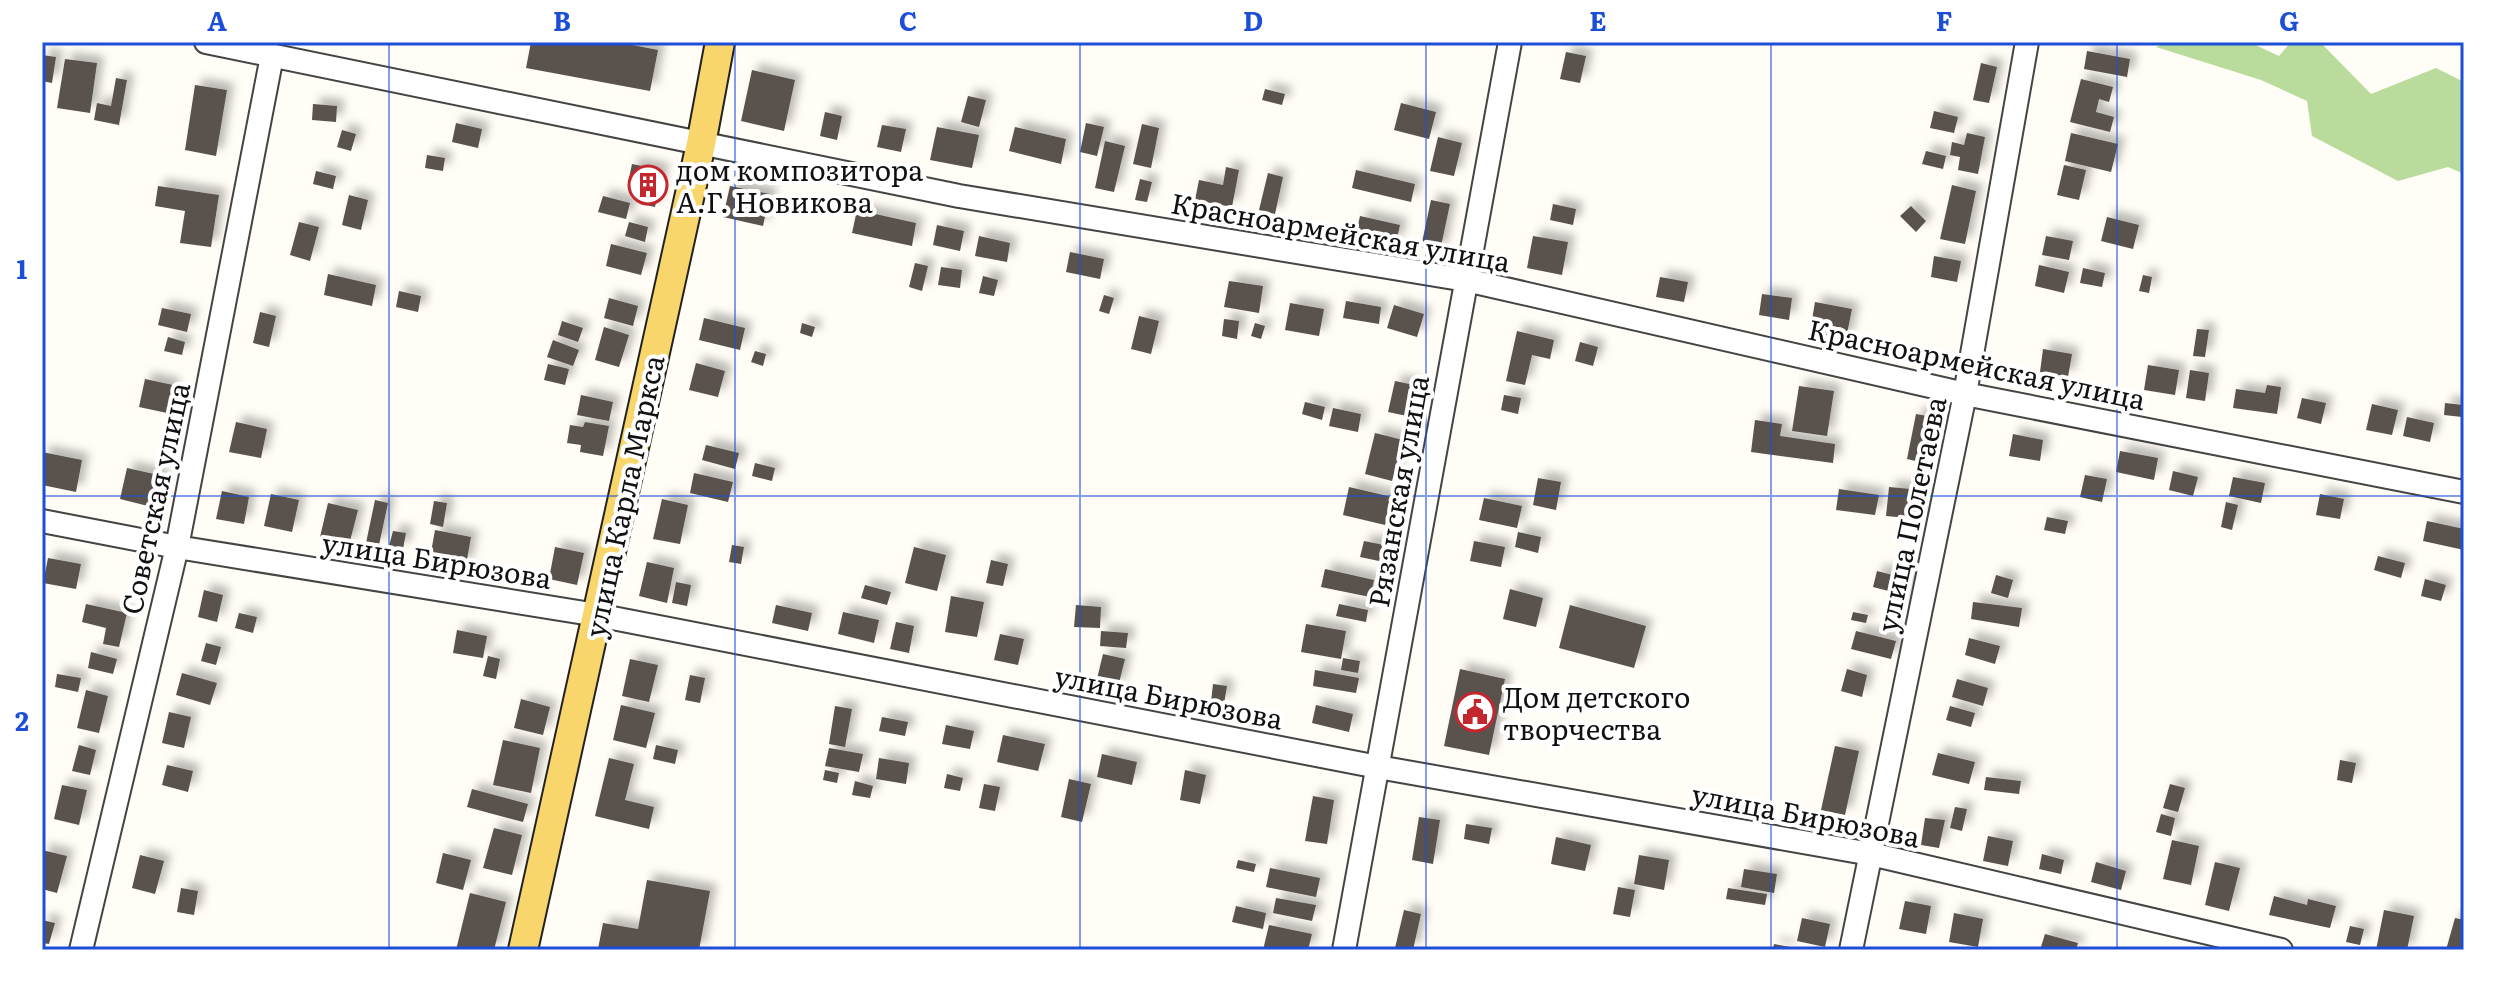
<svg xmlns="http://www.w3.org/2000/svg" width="2506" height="992" viewBox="0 0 2506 992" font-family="Literata,serif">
<defs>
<filter id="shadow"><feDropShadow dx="7" dy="-7" stdDeviation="4" flood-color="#0004"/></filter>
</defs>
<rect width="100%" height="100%" fill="#fffdf5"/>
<!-- forest -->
<path fill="#b9dc9c" d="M 2167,42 L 2249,42 L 2279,56 L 2291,42 L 2320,42 L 2371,94 L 2436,68 L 2464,82 L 2464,174 L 2448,167 L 2398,181 L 2312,136 L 2307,101 L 2261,80 L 2156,47 Z"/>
<!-- building -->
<path fill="#5a524d" filter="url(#shadow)" d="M 531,42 L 617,42 L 658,50 L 650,91 L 526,68 Z
M 2087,51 L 2130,59 L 2127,77 L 2084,69 Z
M 1566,52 L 1586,56 L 1580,83 L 1560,79 Z
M 42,55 L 56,57 L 52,83 L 42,81 Z
M 65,59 L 97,63 L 90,113 L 57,108 Z
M 1981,63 L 1997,67 L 1989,103 L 1973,100 Z
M 752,70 L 795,80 L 784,131 L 741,121 Z
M 116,78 L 127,80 L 119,125 L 94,120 L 97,103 L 111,106 Z
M 2081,79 L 2113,87 L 2109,102 L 2099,99 L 2096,112 L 2114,117 L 2110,132 L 2070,122 Z
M 195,85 L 227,90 L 216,156 L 185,150 Z
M 1265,89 L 1285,94 L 1282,105 L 1262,100 Z
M 968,96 L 986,100 L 979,127 L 961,122 Z
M 1401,103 L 1436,112 L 1429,139 L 1394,130 Z
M 313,104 L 337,106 L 336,122 L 312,120 Z
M 1934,111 L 1958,117 L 1954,133 L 1930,128 Z
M 825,112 L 842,116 L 837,140 L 820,136 Z
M 456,123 L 482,129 L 478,148 L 452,142 Z
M 1086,123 L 1104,127 L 1097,156 L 1080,152 Z
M 1142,124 L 1159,128 L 1151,168 L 1133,164 Z
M 882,125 L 906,129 L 901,152 L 877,147 Z
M 937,127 L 979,135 L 972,168 L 930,160 Z
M 1015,127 L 1066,139 L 1061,164 L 1009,151 Z
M 342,130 L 356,134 L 351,151 L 337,147 Z
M 1967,133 L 1985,137 L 1978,174 L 1958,170 L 1960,157 L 1950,155 L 1952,142 L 1964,145 Z
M 2071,133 L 2118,144 L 2111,172 L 2065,161 Z
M 1438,137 L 1462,143 L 1454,176 L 1430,171 Z
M 1105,141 L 1125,146 L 1114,192 L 1095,188 Z
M 1926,151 L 1946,156 L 1943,169 L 1922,164 Z
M 427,155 L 445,158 L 443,171 L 425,168 Z
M 632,164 L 662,170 L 655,207 L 641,204 L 644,187 L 628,183 Z
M 2064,165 L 2086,170 L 2079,200 L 2057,195 Z
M 1226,167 L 1239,170 L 1232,207 L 1195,200 L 1199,180 L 1223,185 Z
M 1356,170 L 1415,184 L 1411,202 L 1352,188 Z
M 316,171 L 336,176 L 333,189 L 313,184 Z
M 1268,173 L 1283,177 L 1275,214 L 1259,210 Z
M 1140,179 L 1152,182 L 1147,202 L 1135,200 Z
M 1952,185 L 1976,191 L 1965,244 L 1940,239 Z
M 158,186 L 219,195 L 211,247 L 180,243 L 185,211 L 155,206 Z
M 730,186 L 770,194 L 763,226 L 723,217 Z
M 349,195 L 368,200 L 361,230 L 342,225 Z
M 603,196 L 630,203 L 626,219 L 598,212 Z
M 1431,200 L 1450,204 L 1440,251 L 1421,247 Z
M 1553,204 L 1576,209 L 1573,225 L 1550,220 Z
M 1911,206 L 1926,221 L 1916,232 L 1900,216 Z
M 857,210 L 916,223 L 912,246 L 852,233 Z
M 1360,216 L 1400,225 L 1396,243 L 1356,234 Z
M 2107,217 L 2139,225 L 2133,249 L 2101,241 Z
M 299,222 L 319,227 L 310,261 L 290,255 Z
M 629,222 L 648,227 L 645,242 L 625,236 Z
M 937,225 L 964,231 L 960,251 L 933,245 Z
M 979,236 L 1010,243 L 1007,262 L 975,256 Z
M 1533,236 L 1568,242 L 1562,275 L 1527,268 Z
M 2046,236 L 2073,241 L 2069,260 L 2042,255 Z
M 611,244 L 647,253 L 641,275 L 606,266 Z
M 1070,252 L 1104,259 L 1100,279 L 1066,272 Z
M 1934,256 L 1961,261 L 1957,282 L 1931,277 Z
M 915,263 L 928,266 L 922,291 L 909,287 Z
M 2039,265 L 2069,272 L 2064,293 L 2035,286 Z
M 941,267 L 962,270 L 960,288 L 938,285 Z
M 2083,268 L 2105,273 L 2102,287 L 2080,283 Z
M 328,274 L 376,285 L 372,306 L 324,295 Z
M 2143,275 L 2152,277 L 2149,293 L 2139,291 Z
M 983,276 L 998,280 L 994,296 L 979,293 Z
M 1660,277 L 1688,282 L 1684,302 L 1656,297 Z
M 1229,281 L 1263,286 L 1259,313 L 1224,307 Z
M 399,291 L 421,296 L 418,312 L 396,307 Z
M 1762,294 L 1792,298 L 1789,320 L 1759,315 Z
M 1104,295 L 1114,298 L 1109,314 L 1099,311 Z
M 609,298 L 638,306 L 633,326 L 604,318 Z
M 1346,301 L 1381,307 L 1379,324 L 1343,318 Z
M 1815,302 L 1852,309 L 1846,339 L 1810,332 Z
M 1290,303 L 1324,309 L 1319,336 L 1285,330 Z
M 1394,305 L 1424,314 L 1417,337 L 1387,328 Z
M 162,308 L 191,314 L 187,332 L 158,325 Z
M 260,312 L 276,316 L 269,347 L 253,343 Z
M 1139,316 L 1159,321 L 1151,354 L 1131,349 Z
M 704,318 L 745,328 L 740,350 L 699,340 Z
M 1224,319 L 1239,321 L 1237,339 L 1222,336 Z
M 562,321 L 583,328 L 578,342 L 558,335 Z
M 802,323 L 815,327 L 812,337 L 800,333 Z
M 1255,323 L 1265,326 L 1261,339 L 1251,336 Z
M 604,327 L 629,335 L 619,367 L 595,360 Z
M 2197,329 L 2209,330 L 2205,357 L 2193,356 Z
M 1517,331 L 1554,340 L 1550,359 L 1532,355 L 1525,385 L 1506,381 Z
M 168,337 L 185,342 L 182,355 L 164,351 Z
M 553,340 L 579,350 L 573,366 L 547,357 Z
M 1580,342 L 1598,347 L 1593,366 L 1575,361 Z
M 2043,349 L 2072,354 L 2068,377 L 2040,372 Z
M 755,351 L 766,354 L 763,366 L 751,362 Z
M 696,363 L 725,371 L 718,397 L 689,390 Z
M 548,364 L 569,369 L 565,385 L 544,380 Z
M 2148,365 L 2179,370 L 2175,395 L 2144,390 Z
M 2190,370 L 2209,373 L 2205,401 L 2186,398 Z
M 145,379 L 173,385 L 167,413 L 139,407 Z
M 1395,381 L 1414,385 L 1407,416 L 1388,412 Z
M 2267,385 L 2281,387 L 2277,414 L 2233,408 L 2236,389 L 2265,393 Z
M 1799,386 L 1834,391 L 1827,436 L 1792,431 Z
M 581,395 L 613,402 L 609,421 L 577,415 Z
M 1504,395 L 1521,398 L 1518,414 L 1501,410 Z
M 2302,398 L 2326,403 L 2321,424 L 2297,418 Z
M 1305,402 L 1325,407 L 1322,420 L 1302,414 Z
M 2445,403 L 2463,405 L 2462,417 L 2444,415 Z
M 2372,404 L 2398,410 L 2392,435 L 2366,430 Z
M 1333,408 L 1361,414 L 1358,432 L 1329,426 Z
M 1916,414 L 1933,417 L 1924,463 L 1907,459 Z
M 2407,417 L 2434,423 L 2430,442 L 2403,436 Z
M 1755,420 L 1782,424 L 1780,436 L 1835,444 L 1833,463 L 1751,452 Z
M 236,422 L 267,429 L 261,458 L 229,452 Z
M 585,422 L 609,426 L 603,456 L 580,452 L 581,445 L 567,443 L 570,425 L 583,427 Z
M 1375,433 L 1403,440 L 1392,481 L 1365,474 Z
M 2013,434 L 2043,440 L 2040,461 L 2009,456 Z
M 706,445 L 739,453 L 735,469 L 702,460 Z
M 2120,451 L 2158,458 L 2154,480 L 2116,472 Z
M 42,452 L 82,460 L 76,492 L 42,485 Z
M 755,463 L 775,468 L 772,481 L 752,476 Z
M 127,468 L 163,476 L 156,508 L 120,499 Z
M 2173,471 L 2198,477 L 2193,496 L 2169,490 Z
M 694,473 L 733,482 L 728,502 L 690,493 Z
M 2085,475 L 2107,479 L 2102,502 L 2080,497 Z
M 2233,477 L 2265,483 L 2261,503 L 2229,496 Z
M 1538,478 L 1561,482 L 1556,510 L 1533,505 Z
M 1349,487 L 1392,497 L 1385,525 L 1343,515 Z
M 1889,487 L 1921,490 L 1918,519 L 1886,516 Z
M 1839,489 L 1879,495 L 1875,515 L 1836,510 Z
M 222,491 L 249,497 L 244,524 L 216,519 Z
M 271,494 L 299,500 L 292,532 L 264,526 Z
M 2320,494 L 2344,499 L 2340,519 L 2316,515 Z
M 1484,498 L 1522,506 L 1517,528 L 1479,520 Z
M 662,499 L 688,505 L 680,544 L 653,539 Z
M 375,500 L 388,503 L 379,545 L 366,543 Z
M 434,501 L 447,503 L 443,527 L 430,524 Z
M 2226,502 L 2238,505 L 2232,530 L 2221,527 Z
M 328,503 L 358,510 L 349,545 L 320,537 Z
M 2047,517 L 2068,521 L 2065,534 L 2044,530 Z
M 2427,521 L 2464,529 L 2464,550 L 2423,541 Z
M 435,530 L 471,537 L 466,565 L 430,558 Z
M 393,531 L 406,533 L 403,549 L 389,546 Z
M 1518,532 L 1541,537 L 1538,553 L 1515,547 Z
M 1364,541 L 1384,545 L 1379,561 L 1360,557 Z
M 1474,541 L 1505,547 L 1501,567 L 1470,561 Z
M 732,545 L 744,547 L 741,564 L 729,562 Z
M 555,547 L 584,553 L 577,585 L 549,579 Z
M 914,547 L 946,555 L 937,591 L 905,583 Z
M 2378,556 L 2405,563 L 2401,578 L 2374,570 Z
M 48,558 L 81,564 L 76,589 L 43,583 Z
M 991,560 L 1008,564 L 1003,586 L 986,583 Z
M 647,562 L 674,568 L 667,603 L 639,596 Z
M 1325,569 L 1374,580 L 1370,597 L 1321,587 Z
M 1877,571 L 1908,579 L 1904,595 L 1873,587 Z
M 1996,575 L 2013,580 L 2008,598 L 1991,593 Z
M 2425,579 L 2446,585 L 2441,601 L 2421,596 Z
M 676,582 L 691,585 L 687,606 L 672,603 Z
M 865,585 L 891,592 L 887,605 L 861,598 Z
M 1510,589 L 1543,598 L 1536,627 L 1503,619 Z
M 204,590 L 223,595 L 217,622 L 198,617 Z
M 1888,595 L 1903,598 L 1901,608 L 1885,604 Z
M 951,596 L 984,602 L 977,637 L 945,632 Z
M 1973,602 L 2022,608 L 2019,627 L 1971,619 Z
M 86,604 L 127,613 L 119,647 L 103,644 L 106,628 L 82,622 Z
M 1339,604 L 1368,610 L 1366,622 L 1336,616 Z
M 776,605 L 812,613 L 808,631 L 772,623 Z
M 1076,605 L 1101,607 L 1100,628 L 1074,627 Z
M 1570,605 L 1646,626 L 1634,668 L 1559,648 Z
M 843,612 L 879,620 L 874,643 L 838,634 Z
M 1853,612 L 1868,615 L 1866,623 L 1851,620 Z
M 239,613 L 257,617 L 253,633 L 235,628 Z
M 896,622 L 914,626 L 909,653 L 890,649 Z
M 1306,624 L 1346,631 L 1341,659 L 1301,652 Z
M 457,630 L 487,636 L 483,658 L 453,653 Z
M 1101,631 L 1128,633 L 1126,648 L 1100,646 Z
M 1856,631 L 1896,641 L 1891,659 L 1851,649 Z
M 1000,634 L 1024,639 L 1018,665 L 994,660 Z
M 1969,638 L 2000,646 L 1995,664 L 1965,655 Z
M 206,643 L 221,647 L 216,665 L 201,661 Z
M 91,652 L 117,659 L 113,674 L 88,668 Z
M 1103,654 L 1125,659 L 1118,687 L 1096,683 Z
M 488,656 L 500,659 L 496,679 L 483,676 Z
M 1343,658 L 1360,661 L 1358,673 L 1341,670 Z
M 630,659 L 658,665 L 649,702 L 622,696 Z
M 1460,669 L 1505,679 L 1489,755 L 1444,746 Z
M 1847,669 L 1867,675 L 1862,697 L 1841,691 Z
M 1315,670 L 1359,678 L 1356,693 L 1313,686 Z
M 182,673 L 217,683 L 210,705 L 176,695 Z
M 57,674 L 81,678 L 78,692 L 55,687 Z
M 690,675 L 705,678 L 700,703 L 685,700 Z
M 1957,679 L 1988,688 L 1983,706 L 1952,697 Z
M 1213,684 L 1227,686 L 1224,704 L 1211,702 Z
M 86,690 L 108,696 L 99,733 L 77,728 Z
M 521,699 L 550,707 L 543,735 L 514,728 Z
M 621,705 L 655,713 L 646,748 L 613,740 Z
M 1316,705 L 1353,714 L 1349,732 L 1312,723 Z
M 835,706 L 852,709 L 845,747 L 829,744 Z
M 1950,706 L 1975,713 L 1971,727 L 1946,720 Z
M 169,712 L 191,717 L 184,748 L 162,743 Z
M 882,717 L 908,722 L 905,736 L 879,731 Z
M 946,725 L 974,731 L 970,749 L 942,744 Z
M 1003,735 L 1045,744 L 1038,771 L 997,762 Z
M 503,740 L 540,748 L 531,793 L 493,785 Z
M 79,745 L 96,750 L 90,775 L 72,771 Z
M 656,745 L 678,750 L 675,764 L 653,759 Z
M 1835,746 L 1859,751 L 1845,815 L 1821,810 Z
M 829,748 L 863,754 L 859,772 L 825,766 Z
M 1938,753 L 1975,762 L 1969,784 L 1932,775 Z
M 1102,754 L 1137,762 L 1132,785 L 1097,777 Z
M 609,758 L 634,764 L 625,800 L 654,807 L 649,829 L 595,816 Z
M 879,758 L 909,763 L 906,784 L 876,779 Z
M 2340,760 L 2356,763 L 2352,783 L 2337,780 Z
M 167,765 L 193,771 L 188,792 L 162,785 Z
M 825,770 L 839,773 L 837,783 L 823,780 Z
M 1185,770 L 1206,775 L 1200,804 L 1180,800 Z
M 947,774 L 963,778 L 960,791 L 944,788 Z
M 1986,777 L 2021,781 L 2019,794 L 1984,790 Z
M 1069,779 L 1091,784 L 1082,822 L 1061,817 Z
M 855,781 L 873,786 L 870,798 L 852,795 Z
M 984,784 L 1000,787 L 995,811 L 979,808 Z
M 2170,784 L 2185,788 L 2178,812 L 2163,808 Z
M 62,785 L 87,790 L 79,825 L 54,819 Z
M 472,789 L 528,804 L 523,822 L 467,807 Z
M 1313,796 L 1334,800 L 1327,844 L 1305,841 Z
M 1955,807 L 1967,809 L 1962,831 L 1950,828 Z
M 2161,814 L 2175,818 L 2171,836 L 2156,832 Z
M 1419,817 L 1440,820 L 1433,864 L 1412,860 Z
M 1925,818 L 1945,820 L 1939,848 L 1921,845 Z
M 1466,824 L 1492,828 L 1489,844 L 1464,839 Z
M 494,828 L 522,835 L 512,875 L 483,868 Z
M 1988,836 L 2013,841 L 2008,866 L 1983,861 Z
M 1556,837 L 1591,845 L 1585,871 L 1551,864 Z
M 2172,840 L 2199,846 L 2191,885 L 2163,879 Z
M 42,850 L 67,856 L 57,893 L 42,889 Z
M 443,853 L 471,860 L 463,890 L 436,883 Z
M 2042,854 L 2064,860 L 2061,874 L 2039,869 Z
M 140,855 L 164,861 L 155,894 L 132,888 Z
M 1639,855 L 1669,860 L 1664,890 L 1634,884 Z
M 1238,860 L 1256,864 L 1254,872 L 1236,868 Z
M 2096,862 L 2126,871 L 2121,890 L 2091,882 Z
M 2215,862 L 2240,868 L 2229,911 L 2205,905 Z
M 1270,868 L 1320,878 L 1316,897 L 1266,887 Z
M 1744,869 L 1777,874 L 1774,893 L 1741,887 Z
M 647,880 L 710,891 L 699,950 L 681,948 L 680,950 L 598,949 L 603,923 L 638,929 Z
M 1618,887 L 1635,890 L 1630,917 L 1613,914 Z
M 181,888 L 198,891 L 194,915 L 177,912 Z
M 1728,888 L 1767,894 L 1765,905 L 1726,899 Z
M 470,893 L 506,902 L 494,950 L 456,950 Z
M 2274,896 L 2307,905 L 2308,899 L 2336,906 L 2330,928 L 2269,915 Z
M 1276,898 L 1316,905 L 1312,921 L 1273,913 Z
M 1905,901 L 1931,906 L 1926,934 L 1899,929 Z
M 1236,906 L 1266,913 L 1263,929 L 1232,922 Z
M 1404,910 L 1421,914 L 1413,950 L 1395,948 Z
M 2384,910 L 2414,916 L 2407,950 L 2376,950 Z
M 1954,913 L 1983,919 L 1978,947 L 1949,942 Z
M 1802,918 L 1830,924 L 1825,947 L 1797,941 Z
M 2455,918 L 2464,920 L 2464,950 L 2446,950 Z
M 42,920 L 55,923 L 49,944 L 42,943 Z
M 1269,925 L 1312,934 L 1308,950 L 1263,950 Z
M 2350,926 L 2364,929 L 2360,945 L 2346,942 Z
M 2045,934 L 2078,943 L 2076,950 L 2040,950 Z
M 1774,944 L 1790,947 L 1789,950 L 1773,950 Z"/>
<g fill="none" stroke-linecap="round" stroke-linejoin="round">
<!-- minor casing -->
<g stroke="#444" stroke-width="26">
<path id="minor" d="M 206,42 L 959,196 L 1466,280 L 1965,394 L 2464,492
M 42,521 L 177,547 L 597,615 L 1378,767 L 1871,854 L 2281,950
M 81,950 L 177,547 L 272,56
M 1344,950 L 1510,42
M 1851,950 L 1965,394 L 2027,42"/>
</g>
<!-- major casing -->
<g stroke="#222" stroke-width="32">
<path id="major" d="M 523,950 L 701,144 L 720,42"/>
</g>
<!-- minor -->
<use href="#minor" stroke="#fff" stroke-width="22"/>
<!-- major -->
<use href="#major" stroke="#f9d66b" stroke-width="28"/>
</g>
<!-- grid -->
<path fill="none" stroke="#1d4ed8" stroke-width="2" stroke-opacity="0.55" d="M 389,42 L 389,950M 735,42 L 735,950M 1080,42 L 1080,950M 1426,42 L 1426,950M 1771,42 L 1771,950M 2117,42 L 2117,950M 42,496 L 2464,496"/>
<!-- icons -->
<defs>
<g id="building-ring" transform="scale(2)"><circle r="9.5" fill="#fff" stroke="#c4262e" stroke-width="1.5"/><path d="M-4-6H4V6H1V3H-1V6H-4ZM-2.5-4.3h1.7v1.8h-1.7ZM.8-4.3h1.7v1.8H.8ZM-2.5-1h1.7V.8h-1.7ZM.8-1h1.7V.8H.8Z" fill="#c4262e"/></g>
<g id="civic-ring" transform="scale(2)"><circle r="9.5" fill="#fff" stroke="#c4262e" stroke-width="1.5"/><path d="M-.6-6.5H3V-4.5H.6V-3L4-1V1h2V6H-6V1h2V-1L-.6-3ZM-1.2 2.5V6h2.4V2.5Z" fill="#c4262e"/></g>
</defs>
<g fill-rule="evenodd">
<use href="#building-ring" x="648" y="185"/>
<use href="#civic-ring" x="1475" y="712"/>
</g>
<g text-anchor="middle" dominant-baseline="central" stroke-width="8" stroke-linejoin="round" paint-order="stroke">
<!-- poi labels -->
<g font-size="28" fill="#111" stroke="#fff" text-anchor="start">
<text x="676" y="169">дом композитора<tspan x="676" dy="32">А.Г. Новикова</tspan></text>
<text x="1503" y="696">Дом детского<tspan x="1503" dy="32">творчества</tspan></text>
</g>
<!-- street labels -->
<g font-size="28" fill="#111" stroke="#fff">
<text transform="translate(1341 231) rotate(10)">Красноармейская улица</text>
<text transform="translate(1977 363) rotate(12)">Красноармейская улица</text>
<text transform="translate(1397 491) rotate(-80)">Рязанская улица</text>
<text transform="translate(623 496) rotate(-78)">улица Карла Маркса</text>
<text transform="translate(154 498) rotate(-78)">Советская улица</text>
<text transform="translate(1910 514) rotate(-78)">улица Полетаева</text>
<text transform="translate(437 559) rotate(9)">улица Бирюзова</text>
<text transform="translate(1169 696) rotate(11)">улица Бирюзова</text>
<text transform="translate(1806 814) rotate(11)">улица Бирюзова</text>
</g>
</g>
<!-- border -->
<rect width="2506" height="992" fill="none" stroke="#ffffff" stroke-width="88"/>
<rect x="44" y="44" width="2418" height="904" fill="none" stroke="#1d4ed8" stroke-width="3"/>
<g font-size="26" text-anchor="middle" font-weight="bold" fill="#1d4ed8">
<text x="217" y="31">A</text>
<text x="562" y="31">B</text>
<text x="908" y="31">C</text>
<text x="1253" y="31">D</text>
<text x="1598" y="31">E</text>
<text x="1944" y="31">F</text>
<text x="2289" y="31">G</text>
<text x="22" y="279">1</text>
<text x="22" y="731">2</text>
</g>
</svg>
